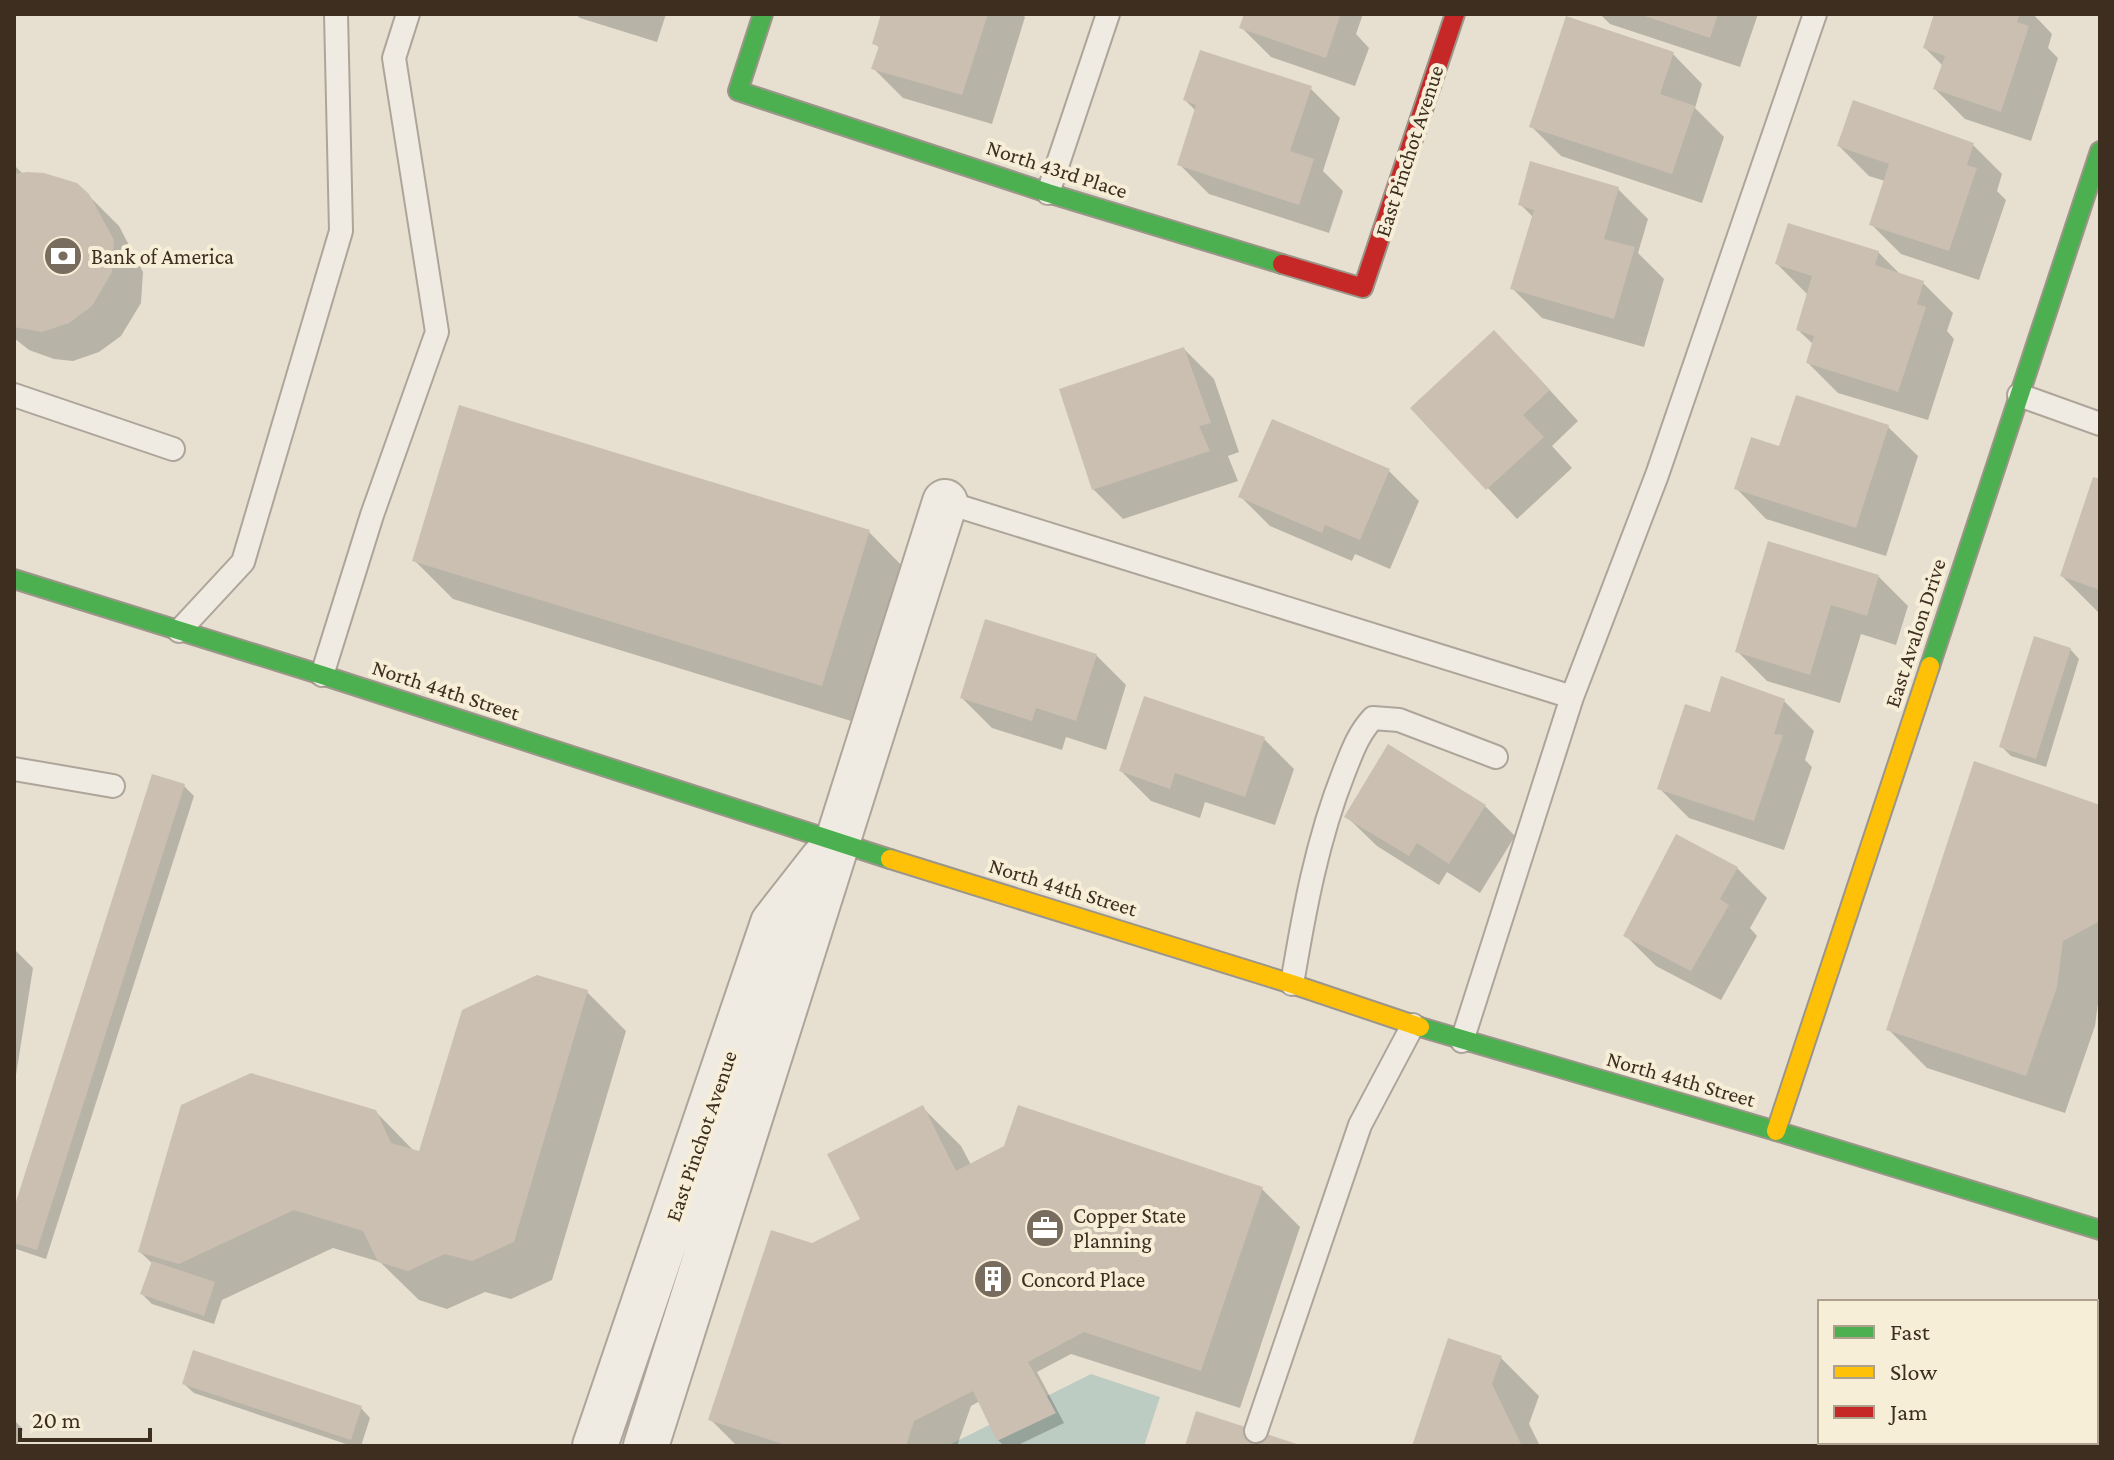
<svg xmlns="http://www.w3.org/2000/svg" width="2114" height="1460" viewBox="0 0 2114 1460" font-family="'Crimson Pro',serif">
<rect width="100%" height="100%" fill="#e7e0d1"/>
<!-- water -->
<path fill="#bcccc2" d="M 1091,1374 L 1160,1397 L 1144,1446 L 947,1446 Z"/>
<!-- shadow -->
<path fill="#0003" d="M 575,14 L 666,14 L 657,42 L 580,18 Z
M 883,14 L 1022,14 L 1025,17 L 992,124 L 903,98 L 873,68 L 880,49 L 875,43 Z
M 1246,14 L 1363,14 L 1356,34 L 1369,48 L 1355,86 L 1271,57 L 1241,27 Z
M 1600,14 L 1758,14 L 1740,67 L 1610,24 Z
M 1936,14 L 2033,14 L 2052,34 L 2048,48 L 2058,58 L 2031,141 L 1965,119 L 1935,89 L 1943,66 L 1925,48 Z
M 1673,54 L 1702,84 L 1695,108 L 1724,137 L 1702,203 L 1561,156 L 1531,126 Z
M 1310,88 L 1340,118 L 1323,171 L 1343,191 L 1329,233 L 1209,194 L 1179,164 L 1196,111 L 1185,100 Z
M 1972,144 L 2002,174 L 1997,191 L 2006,200 L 1979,280 L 1901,254 L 1871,224 L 1885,181 L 1869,176 L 1839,146 Z
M 14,165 L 24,175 L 88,195 L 119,226 L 143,272 L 141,303 L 121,336 L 99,352 L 73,361 L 54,359 L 29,350 L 14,338 Z
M 1618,189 L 1648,219 L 1638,253 L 1664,279 L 1644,347 L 1542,318 L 1512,288 L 1533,217 L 1520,204 Z
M 1878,252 L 1901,275 L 1923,283 L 1953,313 L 1947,331 L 1954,339 L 1928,420 L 1838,393 L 1808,363 L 1814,345 L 1798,330 L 1807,294 L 1777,264 Z
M 1184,349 L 1214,379 L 1239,452 L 1228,456 L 1238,481 L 1123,519 L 1093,489 Z
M 1524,362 L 1578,421 L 1552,446 L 1572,468 L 1517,519 L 1413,408 Z
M 1888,427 L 1918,456 L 1886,556 L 1766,519 L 1737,489 L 1781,448 Z
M 1389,471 L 1419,501 L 1390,569 L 1355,554 L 1352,561 L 1270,526 L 1240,496 Z
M 2100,482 L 2100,614 L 2062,576 Z
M 869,532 L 907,571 L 861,724 L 453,599 L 414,560 Z
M 1878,576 L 1908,606 L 1896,645 L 1861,634 L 1840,703 L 1767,681 L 1737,651 Z
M 2070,649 L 2079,659 L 2046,767 L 2011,756 L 2001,746 Z
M 1096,655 L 1126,685 L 1106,750 L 1066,737 L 1062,750 L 992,728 L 962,698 Z
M 1784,701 L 1814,731 L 1805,760 L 1812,767 L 1784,850 L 1689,818 L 1659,788 L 1711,714 Z
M 1264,739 L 1294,769 L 1275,825 L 1205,802 L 1200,818 L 1151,801 L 1121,771 Z
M 1389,747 L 1485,806 L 1515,836 L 1480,893 L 1447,872 L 1439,885 L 1377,846 L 1347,817 Z
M 184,786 L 194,796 L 46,1259 L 16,1249 L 14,1214 Z
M 2100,807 L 2100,988 L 2095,1026 L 2065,1113 L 1927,1068 L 1888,1029 Z
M 1737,868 L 1767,898 L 1750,928 L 1757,936 L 1721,1000 L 1656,966 L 1626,936 Z
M 14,949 L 33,968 L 16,1075 L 14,1074 Z
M 587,992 L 626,1031 L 552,1280 L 511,1299 L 485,1292 L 447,1309 L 419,1300 L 380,1262 L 333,1248 L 222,1300 L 214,1324 L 152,1304 L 142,1294 L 153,1264 L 140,1252 L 375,1111 L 414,1151 L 421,1154 Z
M 923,1108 L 961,1146 L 971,1165 L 1262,1189 L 1300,1227 L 1240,1408 L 1071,1354 L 1037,1372 L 1064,1423 L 1016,1446 L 1004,1446 L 998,1440 L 980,1401 L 971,1406 L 957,1446 L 737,1446 L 710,1419 L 812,1245 L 862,1220 Z
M 1501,1358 L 1539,1396 L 1529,1424 L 1540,1446 L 1414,1446 Z
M 184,1384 L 361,1408 L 370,1418 L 361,1446 L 352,1446 L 194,1393 Z
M 14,1420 L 23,1429 L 17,1446 L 14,1446 Z"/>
<!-- building -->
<path fill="#cbbfb2" d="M 881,14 L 988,14 L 962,95 L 871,69 L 879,46 L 872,44 Z
M 1244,14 L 1334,14 L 1340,16 L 1326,58 L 1239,28 Z
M 1639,14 L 1718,14 L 1710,38 Z
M 1934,14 L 2020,14 L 2017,22 L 2029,26 L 2001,112 L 1933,89 L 1945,56 L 1923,48 Z
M 1566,16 L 1674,52 L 1660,94 L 1695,106 L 1672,174 L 1529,127 Z
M 1200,50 L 1312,86 L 1290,151 L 1314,159 L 1299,205 L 1177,165 L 1196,105 L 1183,100 Z
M 1853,100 L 1974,143 L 1967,165 L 1977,168 L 1949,251 L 1869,225 L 1889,164 L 1837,146 Z
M 1530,161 L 1619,187 L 1604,239 L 1635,247 L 1614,319 L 1510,289 L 1534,210 L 1518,205 Z
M 27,172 L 44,173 L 77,183 L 89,194 L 114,240 L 112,272 L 92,306 L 69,323 L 42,332 L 14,327 L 14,174 Z
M 1788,223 L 1879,251 L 1875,265 L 1924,281 L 1917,304 L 1926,307 L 1898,392 L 1806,363 L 1814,336 L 1796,330 L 1812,276 L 1775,264 Z
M 1494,330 L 1550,390 L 1523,415 L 1544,437 L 1486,490 L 1410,408 Z
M 1184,347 L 1211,423 L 1199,426 L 1210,451 L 1092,490 L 1059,389 Z
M 1796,395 L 1889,425 L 1856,528 L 1734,489 L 1751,437 L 1779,446 Z
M 459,405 L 870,530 L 822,686 L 412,561 Z
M 1272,419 L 1390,469 L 1360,540 L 1325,525 L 1322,533 L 1238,497 Z
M 2093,477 L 2100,479 L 2100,590 L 2060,576 Z
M 1768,541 L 1879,575 L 1867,616 L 1831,605 L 1810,675 L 1735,652 Z
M 985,619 L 1097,654 L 1076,721 L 1036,708 L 1032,721 L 960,698 Z
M 2034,636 L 2071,648 L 2036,759 L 1999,747 Z
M 1721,676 L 1785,699 L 1774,734 L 1783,735 L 1754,821 L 1657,789 L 1685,704 L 1710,712 Z
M 1144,696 L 1265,737 L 1245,797 L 1175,773 L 1170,789 L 1119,771 Z
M 1388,744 L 1486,805 L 1449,864 L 1417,843 L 1409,856 L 1344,817 Z
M 1974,761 L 2100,805 L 2100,921 L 2063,941 L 2057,987 L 2026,1076 L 1886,1030 Z
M 152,774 L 185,784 L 37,1250 L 14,1243 L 14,1208 Z
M 1676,834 L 1738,867 L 1720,899 L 1729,905 L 1691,971 L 1623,936 Z
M 537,975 L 588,990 L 514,1242 L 472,1261 L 445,1254 L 408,1271 L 378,1262 L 363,1231 L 294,1210 L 179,1264 L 138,1252 L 181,1105 L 251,1073 L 376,1110 L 391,1143 L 419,1151 L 462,1010 Z
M 923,1105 L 956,1171 L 1004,1146 L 1018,1105 L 1263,1187 L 1201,1371 L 1084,1332 L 1028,1362 L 1056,1413 L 997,1441 L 973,1391 L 914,1421 L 906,1446 L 789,1446 L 708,1420 L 771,1230 L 812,1243 L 860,1219 L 827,1154 Z
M 152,1261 L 215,1282 L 204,1316 L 140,1294 Z
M 1448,1338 L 1502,1356 L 1492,1384 L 1522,1446 L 1412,1446 Z
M 193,1350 L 362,1406 L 351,1440 L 182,1384 Z
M 1196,1411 L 1300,1445 L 1299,1446 L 1185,1446 Z"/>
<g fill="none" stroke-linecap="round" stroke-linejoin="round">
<!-- lane casing -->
<g stroke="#ada599" stroke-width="26">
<path id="lane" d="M 1048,193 L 1108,14
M 14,395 L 173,449
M 2019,395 L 2100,424
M 945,502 L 1572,697
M 179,631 L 243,562 L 341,231 L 336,14
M 322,675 L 372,515 L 437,332 L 394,58 L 408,14
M 14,769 L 113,786
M 1292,984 C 1304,912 1317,840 1344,772 C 1352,752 1358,734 1373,718 L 1399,720 L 1496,757
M 1462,1041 L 1572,697 L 1657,475 L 1815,14
M 1256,1431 L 1360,1125 L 1413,1025
M 1943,1446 L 1944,1442"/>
</g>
<!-- street casing -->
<g stroke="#ada599" stroke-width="48">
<path id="street" d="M 595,1446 L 773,923 L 823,859
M 646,1446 L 945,502"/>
</g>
<!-- fast casing -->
<g stroke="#9c958a" stroke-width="22">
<path id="fast" d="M 763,14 L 738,91 L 1048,193 L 1282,264
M 14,579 L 322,675 L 890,859
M 1930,666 L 2100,151
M 1420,1027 L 1776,1131 L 2100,1230"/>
</g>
<!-- slow casing -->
<g stroke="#9c958a" stroke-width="22">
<path id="slow" d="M 890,859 L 1292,984 L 1420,1027
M 1776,1131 L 1930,666"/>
</g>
<!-- jam casing -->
<g stroke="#9c958a" stroke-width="22">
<path id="jam" d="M 1282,264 L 1363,288 L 1455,14"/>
</g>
<!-- lane -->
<use href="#lane" stroke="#efebe3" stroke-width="22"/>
<!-- street -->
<use href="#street" stroke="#efebe3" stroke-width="44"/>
<!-- fast -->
<use href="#fast" stroke="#4caf50" stroke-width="18"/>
<!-- slow -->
<use href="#slow" stroke="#ffc107" stroke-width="18"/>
<!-- jam -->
<use href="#jam" stroke="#c62828" stroke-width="18"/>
</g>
<!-- icons -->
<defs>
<g id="bank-disc" transform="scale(2)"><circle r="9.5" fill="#786c5e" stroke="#f7eed8"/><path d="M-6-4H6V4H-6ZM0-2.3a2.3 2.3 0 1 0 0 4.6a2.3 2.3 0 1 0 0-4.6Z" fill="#fff"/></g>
<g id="office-disc" transform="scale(2)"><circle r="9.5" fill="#786c5e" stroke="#f7eed8"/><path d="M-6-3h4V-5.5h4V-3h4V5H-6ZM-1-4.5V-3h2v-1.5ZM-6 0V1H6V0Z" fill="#fff"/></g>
<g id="building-disc" transform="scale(2)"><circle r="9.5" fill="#786c5e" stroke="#f7eed8"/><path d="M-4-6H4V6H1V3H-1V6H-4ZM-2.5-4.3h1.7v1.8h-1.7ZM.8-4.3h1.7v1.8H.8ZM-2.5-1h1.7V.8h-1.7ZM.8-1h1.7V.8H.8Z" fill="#fff"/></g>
</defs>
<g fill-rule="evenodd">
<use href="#bank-disc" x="63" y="256"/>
<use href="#office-disc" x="1045" y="1228"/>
<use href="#building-disc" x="993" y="1279"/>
</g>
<g text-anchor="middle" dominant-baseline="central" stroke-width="8" stroke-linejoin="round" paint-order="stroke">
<!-- street labels -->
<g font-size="22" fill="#3d2e20" stroke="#f7eed8">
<text transform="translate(1409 151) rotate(-72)">East Pinchot Avenue</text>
<text transform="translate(1057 169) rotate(18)">North 43rd Place</text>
<text transform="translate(1915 633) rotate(-72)">East Avalon Drive</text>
<text transform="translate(446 690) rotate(18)">North 44th Street</text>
<text transform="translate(1063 887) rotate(17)">North 44th Street</text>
<text transform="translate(1681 1079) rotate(16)">North 44th Street</text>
<text transform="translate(701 1136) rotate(-71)">East Pinchot Avenue</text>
</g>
<!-- poi labels -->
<g font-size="22" fill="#3d2e20" stroke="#f7eed8" text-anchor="start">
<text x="91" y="256">Bank of America</text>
<text x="1073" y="1215">Copper State<tspan x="1073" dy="25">Planning</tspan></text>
<text x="1021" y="1279">Concord Place</text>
</g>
</g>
<!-- border -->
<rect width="2114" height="1460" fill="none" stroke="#3d2e20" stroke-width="32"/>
<!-- legend -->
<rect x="1818" y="1300" width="280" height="144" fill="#f7eed8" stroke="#ada18e" stroke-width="2"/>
<rect x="1834" y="1326" width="40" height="12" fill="#4caf50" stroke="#ada18e" stroke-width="2"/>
<text x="1890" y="1340" font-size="24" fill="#3d2e20">Fast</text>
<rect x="1834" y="1366" width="40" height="12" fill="#ffc107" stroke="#ada18e" stroke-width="2"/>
<text x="1890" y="1380" font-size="24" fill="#3d2e20">Slow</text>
<rect x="1834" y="1406" width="40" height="12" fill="#c62828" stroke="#ada18e" stroke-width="2"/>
<text x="1890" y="1420" font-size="24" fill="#3d2e20">Jam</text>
<!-- scale -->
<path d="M20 1428v12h130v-12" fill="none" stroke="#3d2e20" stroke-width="4"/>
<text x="32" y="1428" font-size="24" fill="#3d2e20" stroke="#f7eed8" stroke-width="6" paint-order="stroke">20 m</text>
</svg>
